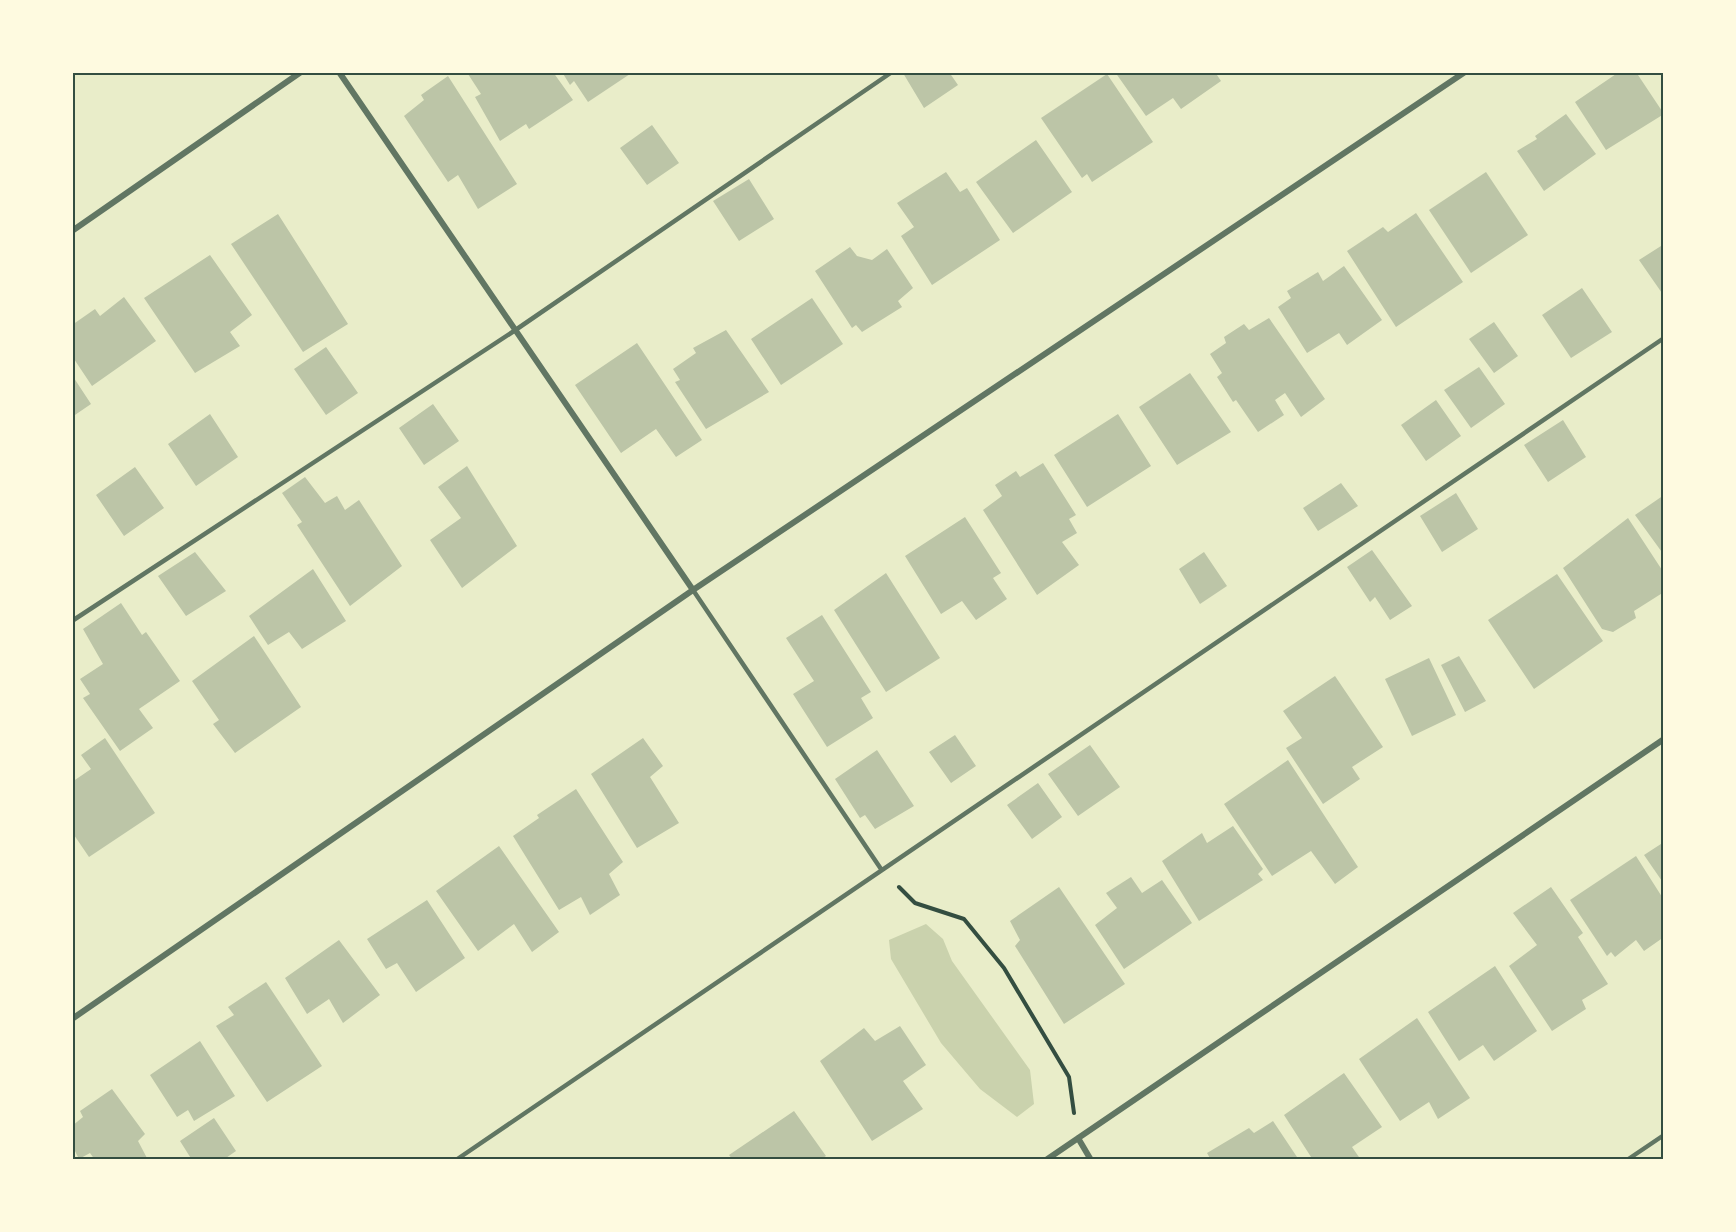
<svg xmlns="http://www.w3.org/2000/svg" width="1736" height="1232" viewBox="0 0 1736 1232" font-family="'PT Sans',sans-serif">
<rect width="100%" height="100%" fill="#e9edc9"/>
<!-- green -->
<path fill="#cad2ad" d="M 926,924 L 943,939 L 952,961 L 1030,1070 L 1034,1104 L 1017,1117 L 980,1089 L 941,1043 L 891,959 L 889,940 Z"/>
<!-- building -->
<path fill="#bcc5a7" d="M 471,72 L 553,72 L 573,100 L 529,129 L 526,124 L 500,141 L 475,97 L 481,94 L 468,74 Z
M 562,72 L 633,72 L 588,102 L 574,81 L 570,85 Z
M 949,72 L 958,85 L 924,108 L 903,73 Z
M 1115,72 L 1215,72 L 1221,81 L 1181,109 L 1173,98 L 1146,116 Z
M 1619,72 L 1636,72 L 1664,114 L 1606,150 L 1575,102 Z
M 1107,74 L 1153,142 L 1092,182 L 1087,174 L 1082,178 L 1041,118 Z
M 448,76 L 517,184 L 478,209 L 458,175 L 448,182 L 404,116 L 424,100 L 421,95 Z
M 1566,114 L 1596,154 L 1544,191 L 1517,151 L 1537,139 L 1535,136 Z
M 652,125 L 679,163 L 647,185 L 620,148 Z
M 1036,140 L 1072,192 L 1013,233 L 976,182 Z
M 946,172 L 960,192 L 967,188 L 1000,240 L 932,285 L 901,236 L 914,227 L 897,203 Z
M 1486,172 L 1528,235 L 1471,273 L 1429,210 Z
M 749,179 L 774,219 L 739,241 L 713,201 Z
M 1416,213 L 1463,282 L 1396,327 L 1347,251 L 1383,227 L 1388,232 Z
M 278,214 L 348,324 L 303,352 L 231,244 Z
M 1661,246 L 1664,251 L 1664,296 L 1639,260 Z
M 850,247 L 857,256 L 872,260 L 887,249 L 913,288 L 898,301 L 902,307 L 862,332 L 856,325 L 852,328 L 815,271 Z
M 210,255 L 252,315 L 230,332 L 240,346 L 195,373 L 144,298 Z
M 1344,266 L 1382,320 L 1347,345 L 1339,333 L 1307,353 L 1278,307 L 1291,298 L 1287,291 L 1318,272 L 1323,281 Z
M 1582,288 L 1612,332 L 1571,358 L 1542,315 Z
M 124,297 L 156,341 L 92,386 L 72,356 L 72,325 L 95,309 L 100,316 Z
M 812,298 L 843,344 L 781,385 L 751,339 Z
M 1269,318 L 1325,399 L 1301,417 L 1285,393 L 1275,400 L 1284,415 L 1258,432 L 1236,400 L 1233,402 L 1217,377 L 1222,373 L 1210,354 L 1226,343 L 1224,337 L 1244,324 L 1249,330 Z
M 1494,322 L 1518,356 L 1494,373 L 1469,339 Z
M 726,330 L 769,392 L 706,429 L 675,382 L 680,380 L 673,369 L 696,353 L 693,348 Z
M 637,343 L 702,440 L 676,457 L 656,429 L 621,453 L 575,385 Z
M 326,347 L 358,393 L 326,415 L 294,369 Z
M 1479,367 L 1505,404 L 1471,428 L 1444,390 Z
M 1190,373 L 1231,432 L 1177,465 L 1139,407 Z
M 72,375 L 91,404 L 72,417 Z
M 1436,400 L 1461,436 L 1426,461 L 1401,425 Z
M 433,404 L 459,441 L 424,465 L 399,428 Z
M 210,414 L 238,457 L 196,486 L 168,444 Z
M 1118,414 L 1151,466 L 1087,507 L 1054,455 Z
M 1563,420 L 1586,457 L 1548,482 L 1524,445 Z
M 1043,463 L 1076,515 L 1069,519 L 1077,533 L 1062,542 L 1079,565 L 1037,595 L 983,510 L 1002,496 L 995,485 L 1016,471 L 1020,477 Z
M 467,466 L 517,546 L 462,588 L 430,540 L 461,518 L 438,487 Z
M 135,467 L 164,508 L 124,536 L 96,495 Z
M 305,477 L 325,503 L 337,496 L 345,510 L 359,500 L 402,566 L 350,606 L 297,525 L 302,522 L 282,493 Z
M 1341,483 L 1358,506 L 1318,531 L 1303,508 Z
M 1456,493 L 1478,529 L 1442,552 L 1420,516 Z
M 1664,495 L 1664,555 L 1635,515 Z
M 965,517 L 1001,573 L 993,578 L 1007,599 L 976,620 L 962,601 L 941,614 L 905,556 Z
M 1628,518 L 1664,573 L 1664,592 L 1634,611 L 1636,618 L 1613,632 L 1602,629 L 1563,568 Z
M 1372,550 L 1412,606 L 1390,620 L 1375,597 L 1370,602 L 1347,567 Z
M 195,552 L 226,591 L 186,616 L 158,576 Z
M 1204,552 L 1227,586 L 1200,604 L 1179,569 Z
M 313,569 L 346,621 L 302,649 L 289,632 L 268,645 L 249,616 Z
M 886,573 L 940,658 L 886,692 L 834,610 Z
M 1557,574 L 1603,641 L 1534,689 L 1488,620 Z
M 121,603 L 142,635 L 146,632 L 180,681 L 139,709 L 153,728 L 120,751 L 83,698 L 90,694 L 80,679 L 103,664 L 83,629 Z
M 822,615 L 871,692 L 861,698 L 873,718 L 827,747 L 793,694 L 814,681 L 786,638 Z
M 254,636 L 301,707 L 235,753 L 213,724 L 219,720 L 192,681 Z
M 1459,656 L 1486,701 L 1465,712 L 1441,665 Z
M 1429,658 L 1456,715 L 1412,736 L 1385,679 Z
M 1335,676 L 1383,747 L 1352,767 L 1360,779 L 1323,804 L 1286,748 L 1302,738 L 1283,711 Z
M 955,735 L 976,766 L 951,783 L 929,752 Z
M 105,738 L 155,813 L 89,857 L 72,832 L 72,782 L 91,769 L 81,755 Z
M 643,738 L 663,766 L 650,777 L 679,823 L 637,848 L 591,774 Z
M 1090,745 L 1120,787 L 1078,816 L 1048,774 Z
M 877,750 L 914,806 L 875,829 L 865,815 L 860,818 L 835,779 Z
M 1288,760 L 1358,867 L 1335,884 L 1311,851 L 1272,876 L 1224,804 Z
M 1038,783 L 1062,817 L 1032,839 L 1007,805 Z
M 576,789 L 623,862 L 609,874 L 620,895 L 590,915 L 581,897 L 559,910 L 513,836 L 539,818 L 537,815 Z
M 1233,826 L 1263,869 L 1258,874 L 1263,880 L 1199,921 L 1162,861 L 1202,833 L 1207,843 Z
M 1664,842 L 1664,884 L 1644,855 Z
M 499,846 L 559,932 L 532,952 L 514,924 L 478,951 L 436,891 Z
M 1636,856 L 1664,900 L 1664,937 L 1644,951 L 1636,940 L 1615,957 L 1611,952 L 1607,956 L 1570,900 Z
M 1131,877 L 1142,893 L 1162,880 L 1192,923 L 1124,969 L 1095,925 L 1117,908 L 1106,893 Z
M 1059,887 L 1125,984 L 1064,1024 L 1015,946 L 1020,940 L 1010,921 Z
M 1551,887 L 1583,933 L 1578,937 L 1608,984 L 1582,1000 L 1586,1009 L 1552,1031 L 1509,966 L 1537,945 L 1513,913 Z
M 427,900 L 465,958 L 416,992 L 397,963 L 386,969 L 367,939 Z
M 339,940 L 380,995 L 343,1023 L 329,999 L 307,1014 L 285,978 Z
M 1495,966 L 1537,1031 L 1494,1061 L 1483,1045 L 1459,1061 L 1428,1012 Z
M 266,982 L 322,1066 L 267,1102 L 216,1026 L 234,1015 L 228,1007 Z
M 1417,1018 L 1470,1098 L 1438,1119 L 1429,1102 L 1400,1121 L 1359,1059 Z
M 900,1026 L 926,1065 L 903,1081 L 923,1109 L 872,1141 L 820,1061 L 864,1028 L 875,1041 Z
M 200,1041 L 235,1096 L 194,1121 L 188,1110 L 177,1117 L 150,1075 Z
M 1344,1073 L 1382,1127 L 1352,1147 L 1361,1160 L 1313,1160 L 1284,1115 Z
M 112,1089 L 145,1134 L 138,1141 L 148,1160 L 95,1160 L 90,1153 L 79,1159 L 72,1145 L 72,1126 L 83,1117 L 80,1111 Z
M 794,1111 L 826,1156 L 820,1160 L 733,1160 L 729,1155 Z
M 214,1118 L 236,1151 L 223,1160 L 192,1160 L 180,1141 Z
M 1273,1121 L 1299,1160 L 1211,1160 L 1207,1153 L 1249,1128 L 1254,1133 Z"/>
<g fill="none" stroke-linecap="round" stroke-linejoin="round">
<!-- path -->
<path stroke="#344e41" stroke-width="4" d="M 899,887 L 915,903 L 964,919 L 1004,968 L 1069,1077 L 1074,1113"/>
<!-- service -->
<path stroke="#617663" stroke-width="4.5" d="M 693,590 L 881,869
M 72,621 L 514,331 L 892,72
M 456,1160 L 1664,338
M 1627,1160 L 1664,1135"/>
<!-- minor -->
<path stroke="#617663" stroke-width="6" d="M 339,72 L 693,590
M 72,231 L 301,72
M 72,1019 L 693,590 L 1465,72
M 1078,1138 L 1091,1160
M 1046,1160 L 1664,739"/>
</g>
<!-- border -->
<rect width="1736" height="1232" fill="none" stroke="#fefae0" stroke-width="147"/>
<rect x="74" y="74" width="1588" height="1084" fill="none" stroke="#344e41" stroke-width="2"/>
</svg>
